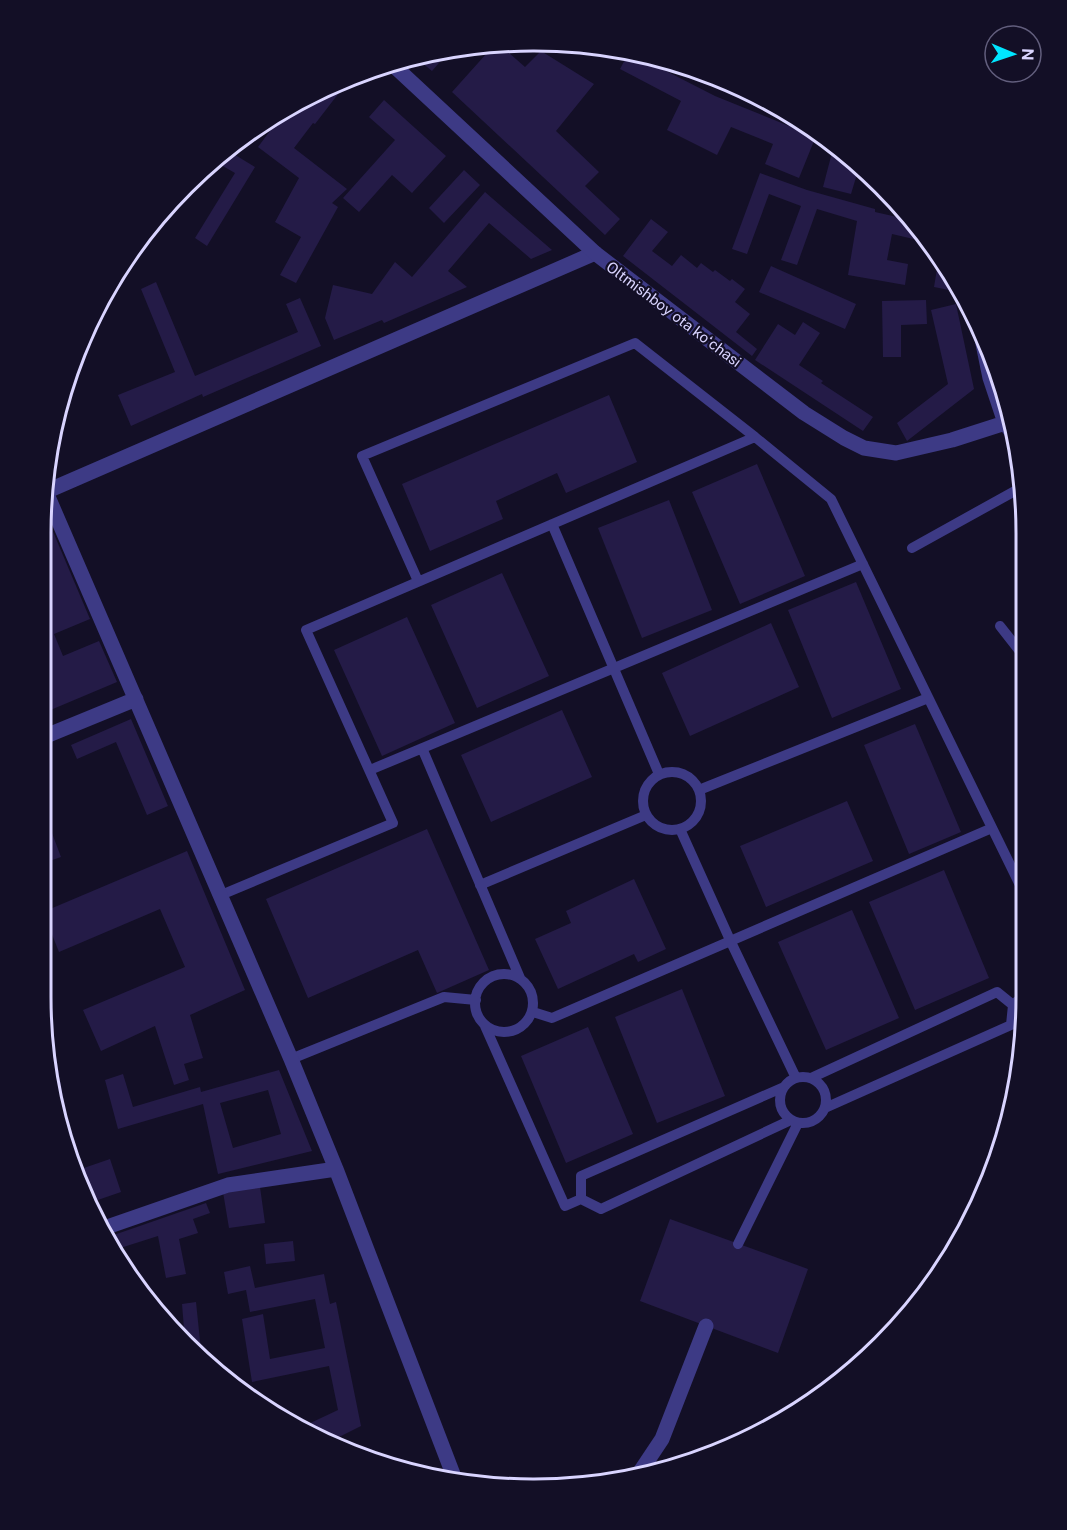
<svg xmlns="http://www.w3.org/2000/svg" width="1067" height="1530" viewBox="0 0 1067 1530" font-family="'Public Sans',sans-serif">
<rect width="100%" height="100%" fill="#130f26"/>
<!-- building -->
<path fill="#241b47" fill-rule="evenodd" d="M 499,44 L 525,67 L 541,51 L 594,84 L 556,131 L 599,172 L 585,186 L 620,219 L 605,235 L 452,92 L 487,53 L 479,46 Z
M 451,49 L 432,71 L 415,57 L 438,50 Z
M 629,52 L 715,96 L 789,126 L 792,115 L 808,124 L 828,140 L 816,136 L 799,178 L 765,164 L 773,144 L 731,127 L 717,155 L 667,130 L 681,101 L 620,69 Z
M 352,76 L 315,124 L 313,123 L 294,148 L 347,189 L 332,203 L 338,207 L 296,283 L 280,275 L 301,237 L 275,222 L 299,178 L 258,147 L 281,116 L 278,114 Z
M 384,100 L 446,156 L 412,193 L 392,175 L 359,212 L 343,198 L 395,140 L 369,117 Z
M 834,145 L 839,150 L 875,179 L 857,174 L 851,194 L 823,187 Z
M 227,150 L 255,167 L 207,246 L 195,238 L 235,173 L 214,161 Z
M 464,170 L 480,185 L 444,223 L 429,208 Z
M 760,173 L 807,190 L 875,209 L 875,212 L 906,219 L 922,241 L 892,234 L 887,260 L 908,264 L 905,285 L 848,275 L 857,221 L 817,209 L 797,265 L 781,260 L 801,206 L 769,194 L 747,254 L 732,249 Z
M 485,192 L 552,250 L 531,259 L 489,223 L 448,271 L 467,287 L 384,323 L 382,320 L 334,340 L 325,318 L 333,285 L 372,294 L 395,262 L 412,277 Z
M 651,219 L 668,232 L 652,251 L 672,266 L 681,255 L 697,268 L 701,263 L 713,272 L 715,270 L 730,281 L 732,279 L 745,289 L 735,302 L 750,314 L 736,332 L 757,349 L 752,356 L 623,256 Z
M 938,263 L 948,276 L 959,292 L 934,287 Z
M 771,266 L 856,304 L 845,329 L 759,292 Z
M 156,282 L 195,376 L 298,332 L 286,304 L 300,298 L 321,346 L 203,397 L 202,394 L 131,426 L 118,395 L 175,372 L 141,289 Z
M 926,300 L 927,324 L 901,325 L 901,357 L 883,357 L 882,301 Z
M 956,304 L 974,389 L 907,441 L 897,423 L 948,384 L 931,310 Z
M 803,322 L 820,333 L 799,365 L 823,381 L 821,383 L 873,417 L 863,431 L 755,360 L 778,324 L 795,335 Z
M 609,395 L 637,462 L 566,493 L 557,473 L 496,501 L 503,519 L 430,551 L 402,484 Z
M 757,464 L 805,576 L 740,604 L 692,492 Z
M 669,500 L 712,610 L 642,638 L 598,528 Z
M 43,508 L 90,619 L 54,634 L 63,656 L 99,641 L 117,682 L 41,714 L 41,583 L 50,579 L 41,556 Z
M 502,573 L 549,676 L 477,708 L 431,605 Z
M 856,582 L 901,689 L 832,718 L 788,610 Z
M 407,617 L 455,723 L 382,756 L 334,650 Z
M 771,623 L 799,687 L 690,736 L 662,673 Z
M 562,710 L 592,777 L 491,822 L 461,755 Z
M 131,719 L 168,806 L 147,815 L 116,742 L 77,759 L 71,745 Z
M 915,724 L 961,832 L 909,854 L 864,745 Z
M 847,801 L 873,861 L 766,907 L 740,846 Z
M 41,804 L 61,857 L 41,864 Z
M 427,829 L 489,970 L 437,993 L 418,950 L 308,998 L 266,899 Z
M 187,851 L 245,990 L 190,1015 L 203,1058 L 184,1064 L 189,1080 L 174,1085 L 155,1026 L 101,1051 L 83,1010 L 185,967 L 160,909 L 59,952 L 43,912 Z
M 944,870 L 989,978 L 915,1010 L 869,902 Z
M 634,879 L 666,949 L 638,962 L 634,954 L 558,989 L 535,939 L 571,923 L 566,911 Z
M 852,910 L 899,1018 L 826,1050 L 778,942 Z
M 41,982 L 43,982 L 74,1160 L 57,1124 L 40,996 Z
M 682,989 L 725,1096 L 657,1123 L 615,1017 Z
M 588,1027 L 633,1134 L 566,1163 L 521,1056 Z
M 279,1070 L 312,1151 L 218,1174 L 203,1104 L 118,1129 L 105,1080 L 123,1074 L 133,1107 L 200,1087 L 201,1092 ZM 268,1090 L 281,1134 L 233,1148 L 220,1103 Z
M 110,1159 L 121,1192 L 92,1202 L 78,1170 Z
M 260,1187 L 265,1223 L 229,1228 L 223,1192 Z
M 206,1203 L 210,1213 L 193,1219 L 198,1233 L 179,1239 L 186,1274 L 166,1278 L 158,1236 L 114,1250 L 108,1237 Z
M 670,1219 L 808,1269 L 778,1353 L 640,1301 Z
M 293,1241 L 295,1261 L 266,1264 L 264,1244 Z
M 250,1266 L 255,1288 L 324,1274 L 330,1304 L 336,1302 L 361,1426 L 329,1442 L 304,1426 L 338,1410 L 329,1366 L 252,1382 L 242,1319 L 263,1314 L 270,1359 L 325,1348 L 315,1299 L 250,1312 L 246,1290 L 228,1294 L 224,1272 Z
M 196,1302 L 202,1360 L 185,1341 L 182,1304 Z"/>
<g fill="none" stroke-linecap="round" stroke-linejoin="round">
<!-- service -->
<path stroke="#3d3a85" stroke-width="10" d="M 755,437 L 831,499 L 1020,885 L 1022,997 L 1013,1005 L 1011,1025 L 825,1108
M 552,524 L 659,774
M 912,548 L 1022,487
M 1000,626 L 1026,659
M 422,748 L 520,978
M 370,770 L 863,564
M643 801a29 29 0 1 1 58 0a29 29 0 1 1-58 0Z
M 699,790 L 928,698
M 680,829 L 730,940 L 796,1078
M 480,885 L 646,815
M 221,895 L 393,823 L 306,630 L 755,437 L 635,343 L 362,456 L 418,581
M475 1003a29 29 0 1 1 58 0a29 29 0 1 1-58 0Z
M 533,1012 L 552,1018 L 992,828
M 485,1026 L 565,1206 L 581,1199 L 601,1209 L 791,1120
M 291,1059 L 444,997 L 476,1000
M780 1100a23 23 0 1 1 46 0a23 23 0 1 1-46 0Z
M 811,1078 L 997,992 L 1013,1005
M 581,1199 L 581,1176 L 784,1087
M 738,1244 L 798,1123"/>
<!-- minor -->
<path stroke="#3d3a85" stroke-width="15" d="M 45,492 L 595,253
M 46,492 L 291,1059 L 336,1169 L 456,1482
M 41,738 L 136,699
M 104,1228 L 228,1185 L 336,1169
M 636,1478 L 662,1439 L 706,1326"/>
<!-- tertiary -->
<path stroke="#3d3a85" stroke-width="15" d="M 392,64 L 595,253 L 804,413 L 844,438 L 864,448 L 896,453 L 952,440 L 1005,423
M 980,329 L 990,378 L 1005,423 L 1017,440"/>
</g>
<g text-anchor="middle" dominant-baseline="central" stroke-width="4.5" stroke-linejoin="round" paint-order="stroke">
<!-- street labels -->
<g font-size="15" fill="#d9d4ff" stroke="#130f26">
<text transform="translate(674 314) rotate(37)">Oltmishboy ota koʻchasi</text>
</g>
</g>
<!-- crop -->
<path d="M0 0H1067V1530H0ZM533 51H534A482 482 0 0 1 1016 533V997A482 482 0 0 1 534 1479H533A482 482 0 0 1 51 997V533A482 482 0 0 1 533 51Z" fill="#130f26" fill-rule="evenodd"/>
<path fill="none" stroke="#d9d4ff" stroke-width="3" d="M533 51H534A482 482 0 0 1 1016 533V997A482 482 0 0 1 534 1479H533A482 482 0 0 1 51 997V533A482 482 0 0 1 533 51Z"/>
<!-- north arrow -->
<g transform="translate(1013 54) rotate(92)"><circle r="28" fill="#130f26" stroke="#625e7d" stroke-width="1.5"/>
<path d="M0-4.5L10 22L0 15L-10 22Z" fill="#00e5ff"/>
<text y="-9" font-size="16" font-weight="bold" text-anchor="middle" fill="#d9d4ff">N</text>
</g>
</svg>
